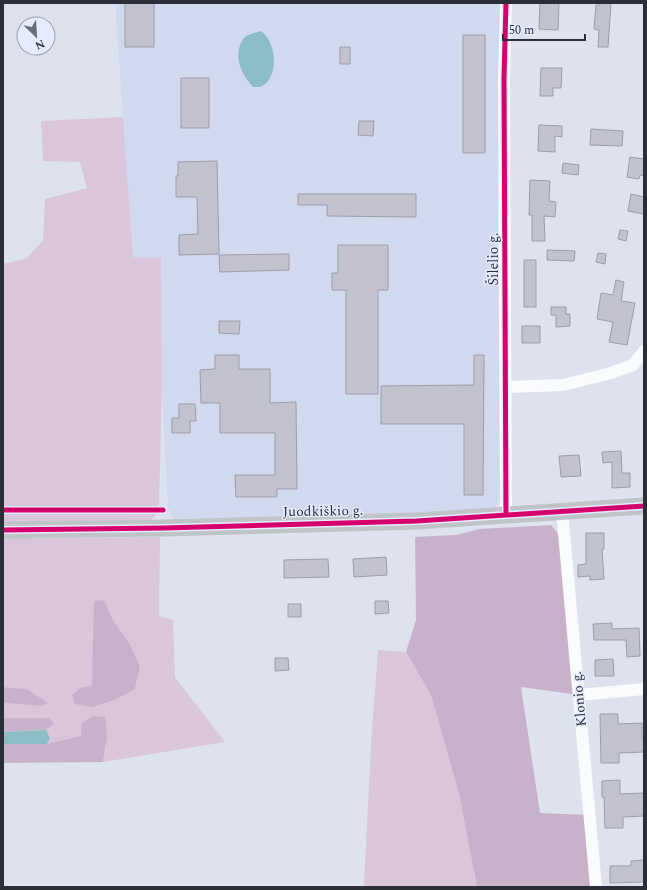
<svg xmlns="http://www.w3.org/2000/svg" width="647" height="890" viewBox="0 0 647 890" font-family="Spectral,serif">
<rect width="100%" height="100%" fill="#dde2ee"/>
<!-- built -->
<path fill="#d1d9ef" d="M 115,3 L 503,3 L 498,217 L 500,496 L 494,512 L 174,521 L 168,508 L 162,386 L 161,258 L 133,257 Z"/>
<!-- green -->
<path fill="#d9c6db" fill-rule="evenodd" d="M 123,117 L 133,257 L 161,258 L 162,386 L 159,504 L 156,515 L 151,520 L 3,523 L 3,264 L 27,258 L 43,240 L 45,199 L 87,188 L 80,162 L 43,161 L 41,121 Z
M 160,537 L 159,616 L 173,620 L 175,677 L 225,742 L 103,762 L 107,737 L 81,737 L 47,744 L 49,738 L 46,730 L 54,724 L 50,718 L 3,718 L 3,703 L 42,706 L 47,703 L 27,689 L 3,687 L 3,538 ZM 103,600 L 113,620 L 131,646 L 140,666 L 135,689 L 117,699 L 80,688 L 92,685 Z
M 378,650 L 406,652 L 431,695 L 459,794 L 477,887 L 364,887 L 371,744 Z"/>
<!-- forest -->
<path fill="#c8b2c9" d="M 551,525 L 559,535 L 579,695 L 521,687 L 540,813 L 590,815 L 596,887 L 477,887 L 459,794 L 431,695 L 406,652 L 416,620 L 415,537 L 456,535 L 479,529 Z
M 104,600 L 113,620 L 131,646 L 140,666 L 135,689 L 117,699 L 92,707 L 75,704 L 72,695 L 80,688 L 92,685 L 94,601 Z
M 3,687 L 27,689 L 48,703 L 42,706 L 3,703 Z
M 93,716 L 105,717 L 107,737 L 103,762 L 3,763 L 3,744 L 47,744 L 81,736 L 82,723 Z
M 3,718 L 50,718 L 54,724 L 46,730 L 3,732 Z"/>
<!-- water -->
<path fill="#8cbcc4" d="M 261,31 C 275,41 278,67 268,81 C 266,84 262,86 260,87 L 253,87 C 242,75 233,57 242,41 C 245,34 255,33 261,31 Z
M 46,730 L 50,738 L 47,744 L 3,744 L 3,732 Z"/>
<!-- building -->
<path fill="#c3c2cf" stroke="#9d9da7" d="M 125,3 L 154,3 L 154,47 L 125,47 Z
M 540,3 L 559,3 L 558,30 L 539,29 Z
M 601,3 L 611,3 L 608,47 L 598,47 L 599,30 L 594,29 L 596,5 L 600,5 Z
M 463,35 L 485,35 L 485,153 L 463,153 Z
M 340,47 L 350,47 L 350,64 L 340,64 Z
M 541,68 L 562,68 L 561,88 L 553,88 L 553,96 L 540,96 Z
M 181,78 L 209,78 L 209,128 L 181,128 Z
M 359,121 L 374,121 L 373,136 L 358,135 Z
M 539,125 L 562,126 L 562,137 L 555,136 L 555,152 L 538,151 Z
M 591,129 L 623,131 L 622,146 L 590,145 Z
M 630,157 L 644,159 L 644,176 L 640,175 L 639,179 L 627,177 Z
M 217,161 L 219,254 L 179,255 L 179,235 L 198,234 L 197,197 L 176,197 L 176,176 L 178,176 L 178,162 Z
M 563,163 L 579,165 L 578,175 L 562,173 Z
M 530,180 L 550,181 L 549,201 L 556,202 L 555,217 L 544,216 L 545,241 L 532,241 L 532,215 L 529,215 Z
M 298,194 L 416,194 L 416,217 L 327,216 L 327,205 L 298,205 Z
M 631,194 L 644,197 L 644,214 L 628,211 Z
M 620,230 L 628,231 L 626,241 L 618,239 Z
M 338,245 L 388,245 L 388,290 L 378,290 L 378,394 L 346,394 L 346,290 L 332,290 L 332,273 L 338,273 Z
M 547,250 L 575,251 L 574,261 L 547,260 Z
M 598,253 L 606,254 L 605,264 L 596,262 Z
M 289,254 L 289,270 L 220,272 L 219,255 Z
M 524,260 L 536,260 L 536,307 L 524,307 Z
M 616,280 L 624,282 L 621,301 L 635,303 L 627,345 L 609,342 L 613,322 L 597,319 L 601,293 L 613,295 Z
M 551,307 L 566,307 L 566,314 L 570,314 L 570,326 L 556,327 L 556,315 L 551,315 Z
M 219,321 L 240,321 L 239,334 L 219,333 Z
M 522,326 L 540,326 L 540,343 L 522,343 Z
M 215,355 L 239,355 L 239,369 L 270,369 L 270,403 L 296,402 L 297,489 L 277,489 L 277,497 L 236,497 L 235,475 L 275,475 L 275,433 L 220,433 L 220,403 L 201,403 L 200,370 L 215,369 Z
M 474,355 L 484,355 L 483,495 L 464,495 L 464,424 L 381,424 L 381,386 L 474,385 Z
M 179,404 L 195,404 L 196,421 L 190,421 L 190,433 L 172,433 L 172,418 L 179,418 Z
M 621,451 L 622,473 L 630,473 L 630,487 L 612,488 L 612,462 L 603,463 L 602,452 Z
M 579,455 L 581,476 L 561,477 L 559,456 Z
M 586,533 L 604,533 L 604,549 L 602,549 L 604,579 L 590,580 L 590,576 L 578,577 L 578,565 L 586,564 Z
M 386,557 L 387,575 L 354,577 L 353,559 Z
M 328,559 L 329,577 L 284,578 L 284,560 Z
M 375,601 L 388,601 L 389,613 L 375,614 Z
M 288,604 L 301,604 L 301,617 L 288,617 Z
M 612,623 L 612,629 L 639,628 L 640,656 L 627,657 L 626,640 L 594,640 L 593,624 Z
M 275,658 L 288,658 L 289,670 L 275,671 Z
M 613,659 L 614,676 L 595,676 L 595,660 Z
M 600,714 L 618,714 L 618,724 L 642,723 L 642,739 L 644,739 L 644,752 L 619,753 L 619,763 L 601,763 Z
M 620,780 L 620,794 L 644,793 L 644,816 L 623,817 L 623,828 L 605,828 L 604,797 L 602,797 L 602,781 Z
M 644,860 L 644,882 L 610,883 L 610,866 L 631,866 L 631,861 Z"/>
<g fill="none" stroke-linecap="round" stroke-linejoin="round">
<!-- street -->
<path stroke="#fafbfc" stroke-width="12" d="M 505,387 L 563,385 L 611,373 L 633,365 L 644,351
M 562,511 L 596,887
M 506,515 L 504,79 L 506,3
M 579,695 L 644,689"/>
<!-- secondary -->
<path stroke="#bfc4c8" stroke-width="17" d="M 3,530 L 164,528 L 417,521 L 644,506"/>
<!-- cycleway casing -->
<g stroke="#e5ecfe" stroke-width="8">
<path id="cycleway" d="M 3,510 L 163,510
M 506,515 L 504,79 L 506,3
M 3,530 L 164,528 L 417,521 L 644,506"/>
</g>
<!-- cycleway -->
<use href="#cycleway" stroke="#d6006c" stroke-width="5"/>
</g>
<g text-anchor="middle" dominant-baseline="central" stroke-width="3" stroke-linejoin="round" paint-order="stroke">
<!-- street labels -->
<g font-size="14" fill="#2b2e37" stroke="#e5ecfe">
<text transform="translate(493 259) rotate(-90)">Šilelio g.</text>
<text transform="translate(323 511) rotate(-1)">Juodkiškio g.</text>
<text transform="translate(579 699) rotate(-95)">Klonio g.</text>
</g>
</g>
<!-- border -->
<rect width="647" height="890" fill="none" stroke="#2b2e37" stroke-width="8"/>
<!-- north arrow -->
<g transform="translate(36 36) rotate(155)"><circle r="19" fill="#e5ecfe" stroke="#9ba0ae"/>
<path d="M0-3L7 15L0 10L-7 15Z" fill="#696d77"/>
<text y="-6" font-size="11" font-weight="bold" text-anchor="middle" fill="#2b2e37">N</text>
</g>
<!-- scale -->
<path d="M503 34v6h82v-6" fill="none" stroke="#2b2e37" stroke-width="2"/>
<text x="509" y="34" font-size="12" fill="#2b2e37" stroke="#e5ecfe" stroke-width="3" paint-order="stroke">50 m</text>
</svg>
